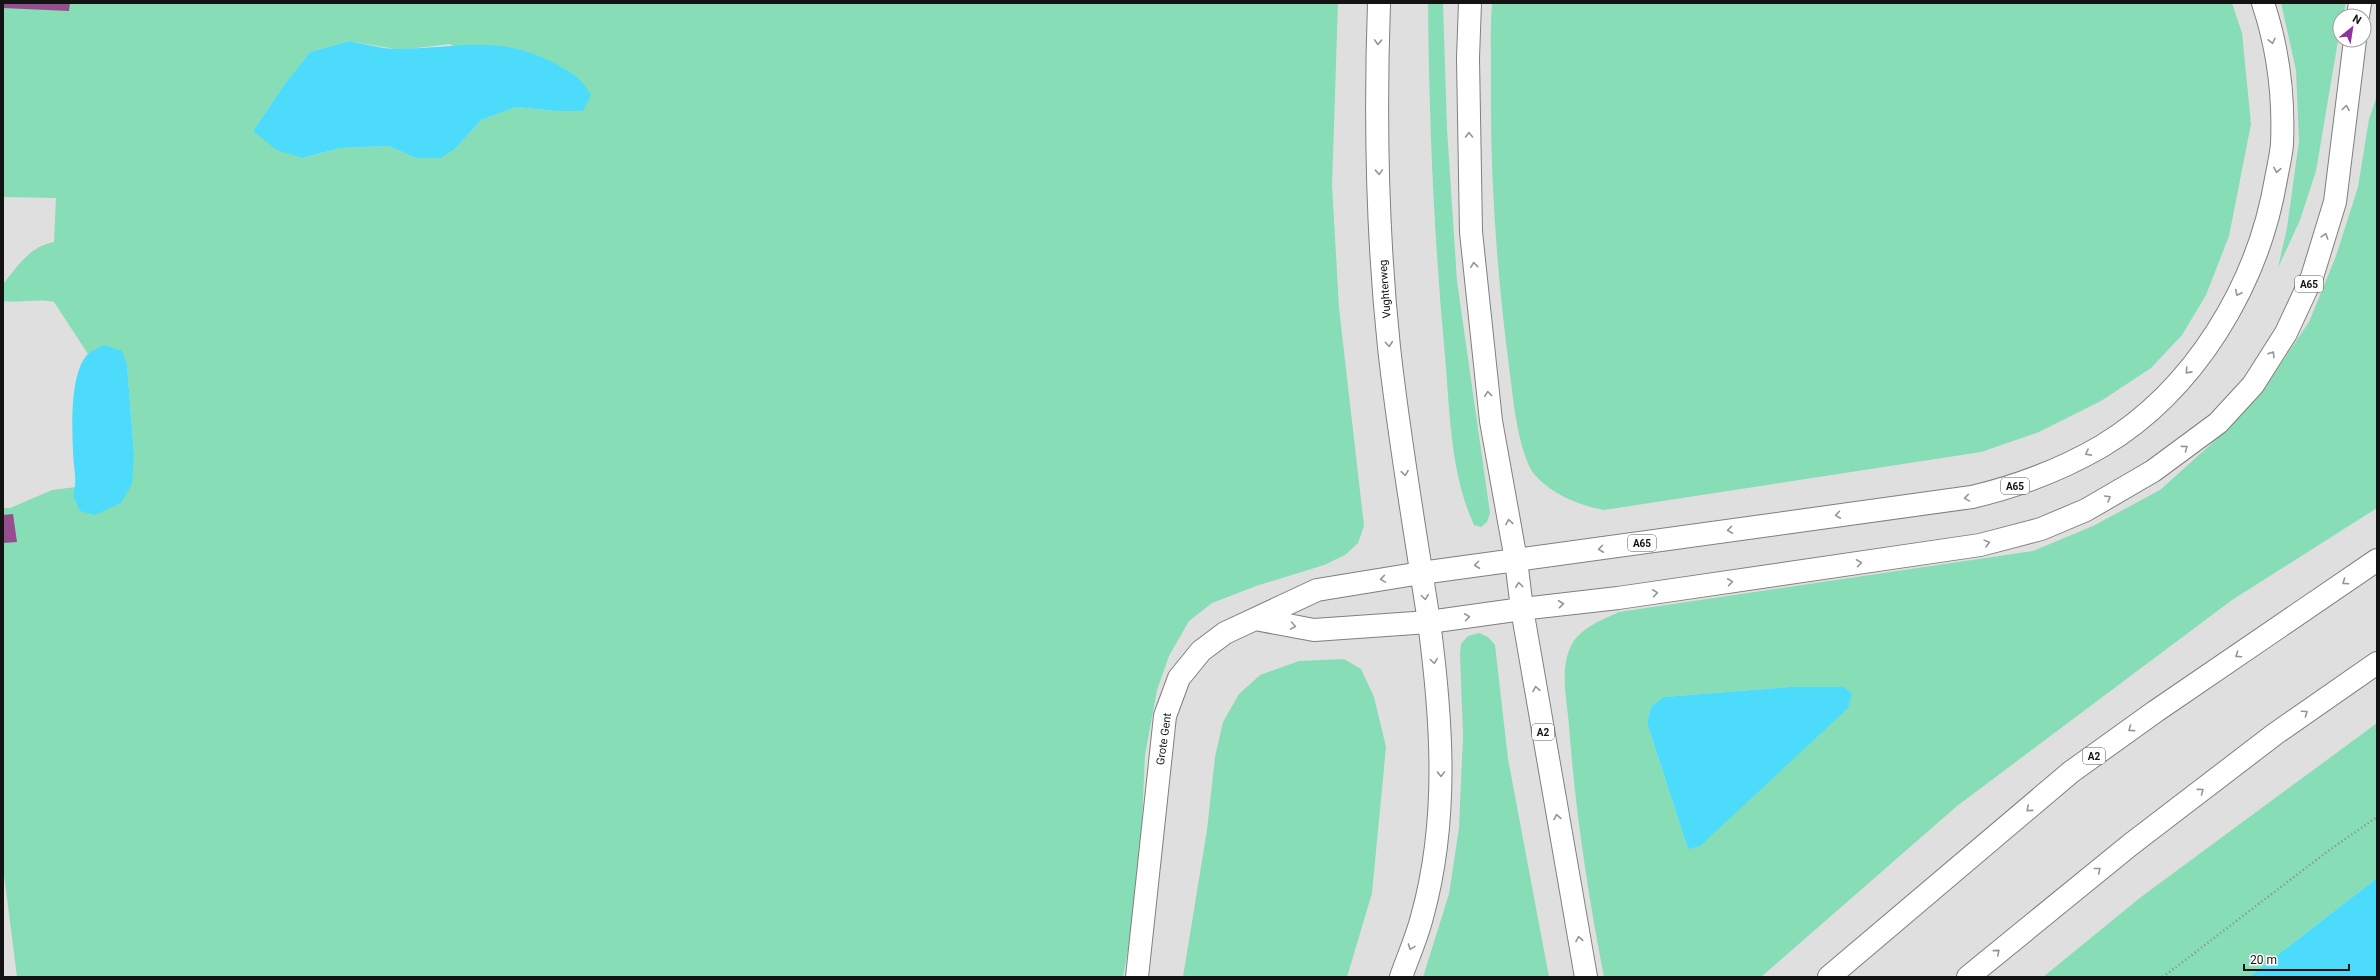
<svg xmlns="http://www.w3.org/2000/svg" width="2380" height="980" viewBox="0 0 2380 980" font-family="Roboto,sans-serif">
<rect width="100%" height="100%" fill="#dfdfe0"/>
<!-- green -->
<path fill="#87ddb5" fill-rule="evenodd" d="M 3,3 L 1338,3 L 1332,185 L 1339,308 L 1364,526 L 1358,543 L 1345,555 L 1324,565 L 1256,586 L 1212,603 L 1189,621 L 1169,656 L 1157,690 L 1145,755 L 1139,890 L 1123,977 L 17,977 L 3,867 L 3,508 L 10,508 L 52,490 L 76,487 L 73,496 L 134,453 L 127,365 L 103,345 L 88,354 L 54,302 C 37,298 21,303 3,301 L 3,284 C 19,265 29,247 54,242 L 56,198 L 3,197 ZM 350,41 L 400,50 L 450,44 L 555,111 L 516,107 L 481,120 L 455,149 L 416,158 L 389,146 L 340,148 L 303,158 L 253,131 L 284,85 L 310,52 Z
M 1428,3 L 1443,3 L 1447,129 L 1457,281 L 1490,513 L 1487,522 L 1481,527 L 1474,525 C 1450,473 1450,412 1445,356 C 1434,239 1429,121 1428,3 Z
M 1492,3 L 2232,3 L 2242,33 L 2251,124 L 2229,236 L 2206,295 L 2182,335 L 2151,368 L 2101,401 L 2039,432 L 1981,452 L 1604,510 C 1579,505 1553,495 1535,475 C 1519,456 1513,399 1510,374 C 1497,277 1490,179 1491,82 C 1491,55 1490,29 1492,3 Z
M 2281,3 L 2346,3 L 2343,16 L 2340,16 L 2340,29 L 2316,171 L 2300,220 L 2278,268 L 2287,228 L 2299,141 L 2296,70 Z
M 2377,96 L 2377,508 L 2232,600 L 1957,806 L 1761,977 L 1604,977 C 1588,894 1575,810 1569,725 C 1567,700 1559,667 1572,644 C 1582,627 1602,620 1619,612 L 2033,551 L 2093,526 L 2160,490 L 2209,446 L 2259,396 L 2309,322 L 2336,256 L 2358,187 L 2369,119 ZM 1789,687 L 1688,849 L 1647,723 L 1651,707 L 1665,697 Z
M 1479,633 L 1488,637 L 1495,645 L 1508,759 L 1549,977 L 1423,977 L 1449,894 L 1459,828 L 1463,735 L 1460,654 L 1461,644 L 1468,636 Z
M 1344,659 L 1361,669 L 1374,697 L 1386,747 L 1372,893 L 1347,977 L 1183,977 L 1207,830 L 1215,757 L 1223,722 L 1239,694 L 1260,675 L 1299,661 Z
M 2377,723 L 2377,878 L 2249,977 L 2043,977 L 2141,897 Z"/>
<!-- water -->
<path fill="#4ddbfc" d="M 350,41 C 366,44 385,50 401,49 C 459,48 501,34 556,64 C 575,75 580,77 591,95 L 583,111 L 555,111 L 516,107 L 481,120 L 455,149 L 440,158 L 416,158 L 389,146 L 340,148 L 303,158 L 277,150 L 253,131 L 284,85 L 310,52 Z
M 103,345 L 122,351 L 127,365 L 134,453 L 132,484 L 121,503 L 95,515 L 80,511 L 73,496 C 78,478 73,468 73,450 C 72,426 70,374 87,355 C 91,351 98,348 103,345 Z
M 1789,687 L 1843,687 L 1852,693 L 1848,708 L 1700,846 L 1688,849 L 1647,723 L 1651,707 L 1664,697 Z
M 2377,878 L 2377,977 L 2249,977 Z"/>
<!-- building -->
<path fill="#954f8f" d="M 3,3 L 70,3 L 69,11 L 3,8 Z
M 13,514 L 17,542 L 3,543 L 3,515 Z"/>
<g fill="none" stroke-linecap="round" stroke-linejoin="round">
<!-- tertiary casing -->
<g stroke="#7f7f80" stroke-width="24">
<path id="tertiary" d="M 1255,619 L 1314,630 L 1429,622
M 1137,977 L 1165,716 L 1179,678 L 1201,651 L 1225,633 L 1317,590 L 1421,573"/>
</g>
<!-- primary casing -->
<g stroke="#7f7f80" stroke-width="24">
<path id="primary" d="M 1379,3 C 1375,116 1377,234 1389,347 C 1399,439 1415,530 1429,622 L 1522,609 L 1516,560 L 1491,421 L 1471,232 L 1468,58 L 1470,3
M 1421,573 L 1516,560"/>
</g>
<!-- motorway casing -->
<g stroke="#7f7f80" stroke-width="24">
<path id="motorway" d="M 2358,16 L 2360,3
M 1516,560 L 1972,497 C 2018,486 2061,470 2102,446 C 2195,390 2258,285 2276,179 C 2278,168 2281,156 2282,144 C 2284,97 2278,48 2263,3
M 1401,977 C 1408,957 1417,937 1422,917 C 1449,820 1442,720 1429,622
M 1586,977 L 1522,609 L 1618,598 L 1980,545 L 2041,529 L 2086,510 L 2153,471 L 2218,423 L 2253,385 L 2286,333 L 2312,277 L 2335,202 L 2355,40
M 1829,977 L 2071,772 L 2156,711 L 2377,560
M 1968,977 L 2130,845 L 2275,734 L 2377,663"/>
</g>
<!-- path -->
<path stroke="#888889" stroke-width="2.5" stroke-dasharray="1 3" stroke-linecap="butt" d="M 2163,977 L 2328,851 L 2377,817"/>
<!-- tertiary -->
<use href="#tertiary" stroke="#fff" stroke-width="22"/>
<!-- primary -->
<use href="#primary" stroke="#fff" stroke-width="22"/>
<!-- motorway -->
<use href="#motorway" stroke="#fff" stroke-width="22"/>
</g>
<!-- one-way arrows -->
<defs><path id="oneway-chevron" d="M-2-3.5L2.5 0L-2 3.5" fill="none" stroke-width="1.6" stroke-linecap="round" stroke-linejoin="round"/></defs>
<g stroke="#959595">
<use href="#oneway-chevron" transform="translate(2272 41) rotate(77)"/>
<use href="#oneway-chevron" transform="translate(1378 42) rotate(92)"/>
<use href="#oneway-chevron" transform="translate(2346 108) rotate(-83)"/>
<use href="#oneway-chevron" transform="translate(1469 135) rotate(-91)"/>
<use href="#oneway-chevron" transform="translate(2277 170) rotate(100)"/>
<use href="#oneway-chevron" transform="translate(1379 172) rotate(88)"/>
<use href="#oneway-chevron" transform="translate(2325 236) rotate(-73)"/>
<use href="#oneway-chevron" transform="translate(1474 265) rotate(-96)"/>
<use href="#oneway-chevron" transform="translate(2238 293) rotate(117)"/>
<use href="#oneway-chevron" transform="translate(1389 344) rotate(85)"/>
<use href="#oneway-chevron" transform="translate(2272 354) rotate(-58)"/>
<use href="#oneway-chevron" transform="translate(2188 371) rotate(132)"/>
<use href="#oneway-chevron" transform="translate(1488 394) rotate(-96)"/>
<use href="#oneway-chevron" transform="translate(2185 448) rotate(-36)"/>
<use href="#oneway-chevron" transform="translate(2088 453) rotate(152)"/>
<use href="#oneway-chevron" transform="translate(1405 473) rotate(81)"/>
<use href="#oneway-chevron" transform="translate(1967 498) rotate(171)"/>
<use href="#oneway-chevron" transform="translate(2108 498) rotate(-30)"/>
<use href="#oneway-chevron" transform="translate(1838 515) rotate(172)"/>
<use href="#oneway-chevron" transform="translate(1509 522) rotate(-100)"/>
<use href="#oneway-chevron" transform="translate(1730 530) rotate(172)"/>
<use href="#oneway-chevron" transform="translate(1987 543) rotate(-15)"/>
<use href="#oneway-chevron" transform="translate(1601 549) rotate(172)"/>
<use href="#oneway-chevron" transform="translate(1859 563) rotate(-8)"/>
<use href="#oneway-chevron" transform="translate(1477 565) rotate(173)"/>
<use href="#oneway-chevron" transform="translate(1383 579) rotate(171)"/>
<use href="#oneway-chevron" transform="translate(1730 582) rotate(-8)"/>
<use href="#oneway-chevron" transform="translate(2345 582) rotate(146)"/>
<use href="#oneway-chevron" transform="translate(1519 585) rotate(-97)"/>
<use href="#oneway-chevron" transform="translate(1655 593) rotate(-8)"/>
<use href="#oneway-chevron" transform="translate(1425 597) rotate(82)"/>
<use href="#oneway-chevron" transform="translate(1561 604) rotate(-6)"/>
<use href="#oneway-chevron" transform="translate(1467 617) rotate(-8)"/>
<use href="#oneway-chevron" transform="translate(1293 626) rotate(10)"/>
<use href="#oneway-chevron" transform="translate(2238 655) rotate(146)"/>
<use href="#oneway-chevron" transform="translate(1434 661) rotate(82)"/>
<use href="#oneway-chevron" transform="translate(1536 689) rotate(-99)"/>
<use href="#oneway-chevron" transform="translate(2305 713) rotate(-35)"/>
<use href="#oneway-chevron" transform="translate(2131 729) rotate(144)"/>
<use href="#oneway-chevron" transform="translate(1441 774) rotate(88)"/>
<use href="#oneway-chevron" transform="translate(2201 791) rotate(-37)"/>
<use href="#oneway-chevron" transform="translate(2029 809) rotate(139)"/>
<use href="#oneway-chevron" transform="translate(1557 817) rotate(-100)"/>
<use href="#oneway-chevron" transform="translate(2098 870) rotate(-39)"/>
<use href="#oneway-chevron" transform="translate(1579 939) rotate(-100)"/>
<use href="#oneway-chevron" transform="translate(1411 947) rotate(110)"/>
<use href="#oneway-chevron" transform="translate(1997 952) rotate(-40)"/>
</g>
<g text-anchor="middle" dominant-baseline="central" stroke-width="4" stroke-linejoin="round" paint-order="stroke">
<!-- shield labels -->
<g fill="#fff" stroke="#5a5a5a" stroke-width="1">
<rect x="2295" y="276" width="28" height="16" rx="3"/>
<rect x="2001" y="478" width="28" height="16" rx="3"/>
<rect x="1628" y="535" width="28" height="16" rx="3"/>
<rect x="1532" y="724" width="22" height="16" rx="3"/>
<rect x="2083" y="748" width="22" height="16" rx="3"/>
</g>
<g font-size="10" font-weight="bold" fill="#131313">
<text x="2309" y="284">A65</text>
<text x="2015" y="486">A65</text>
<text x="1642" y="543">A65</text>
<text x="1543" y="732">A2</text>
<text x="2094" y="756">A2</text>
</g>
<!-- street labels -->
<g font-size="11" fill="#131313" stroke="#fff">
<text transform="translate(1385 289) rotate(-94)">Vughterweg</text>
<text transform="translate(1164 739) rotate(-82)">Grote Gent</text>
</g>
</g>
<!-- border -->
<rect width="2380" height="980" fill="none" stroke="#131313" stroke-width="8"/>
<!-- north arrow -->
<g transform="translate(2352 28) rotate(30)"><circle r="19" fill="#ffffff" stroke="#a1a1a1"/>
<path d="M0-3L7 15L0 10L-7 15Z" fill="#8f349e"/>
<text y="-6" font-size="11" font-weight="bold" text-anchor="middle" fill="#131313">N</text>
</g>
<!-- scale -->
<path d="M2244 964v6h105v-6" fill="none" stroke="#131313" stroke-width="2"/>
<text x="2250" y="964" font-size="12" fill="#131313" stroke="#ffffff" stroke-width="3" paint-order="stroke">20 m</text>
</svg>
